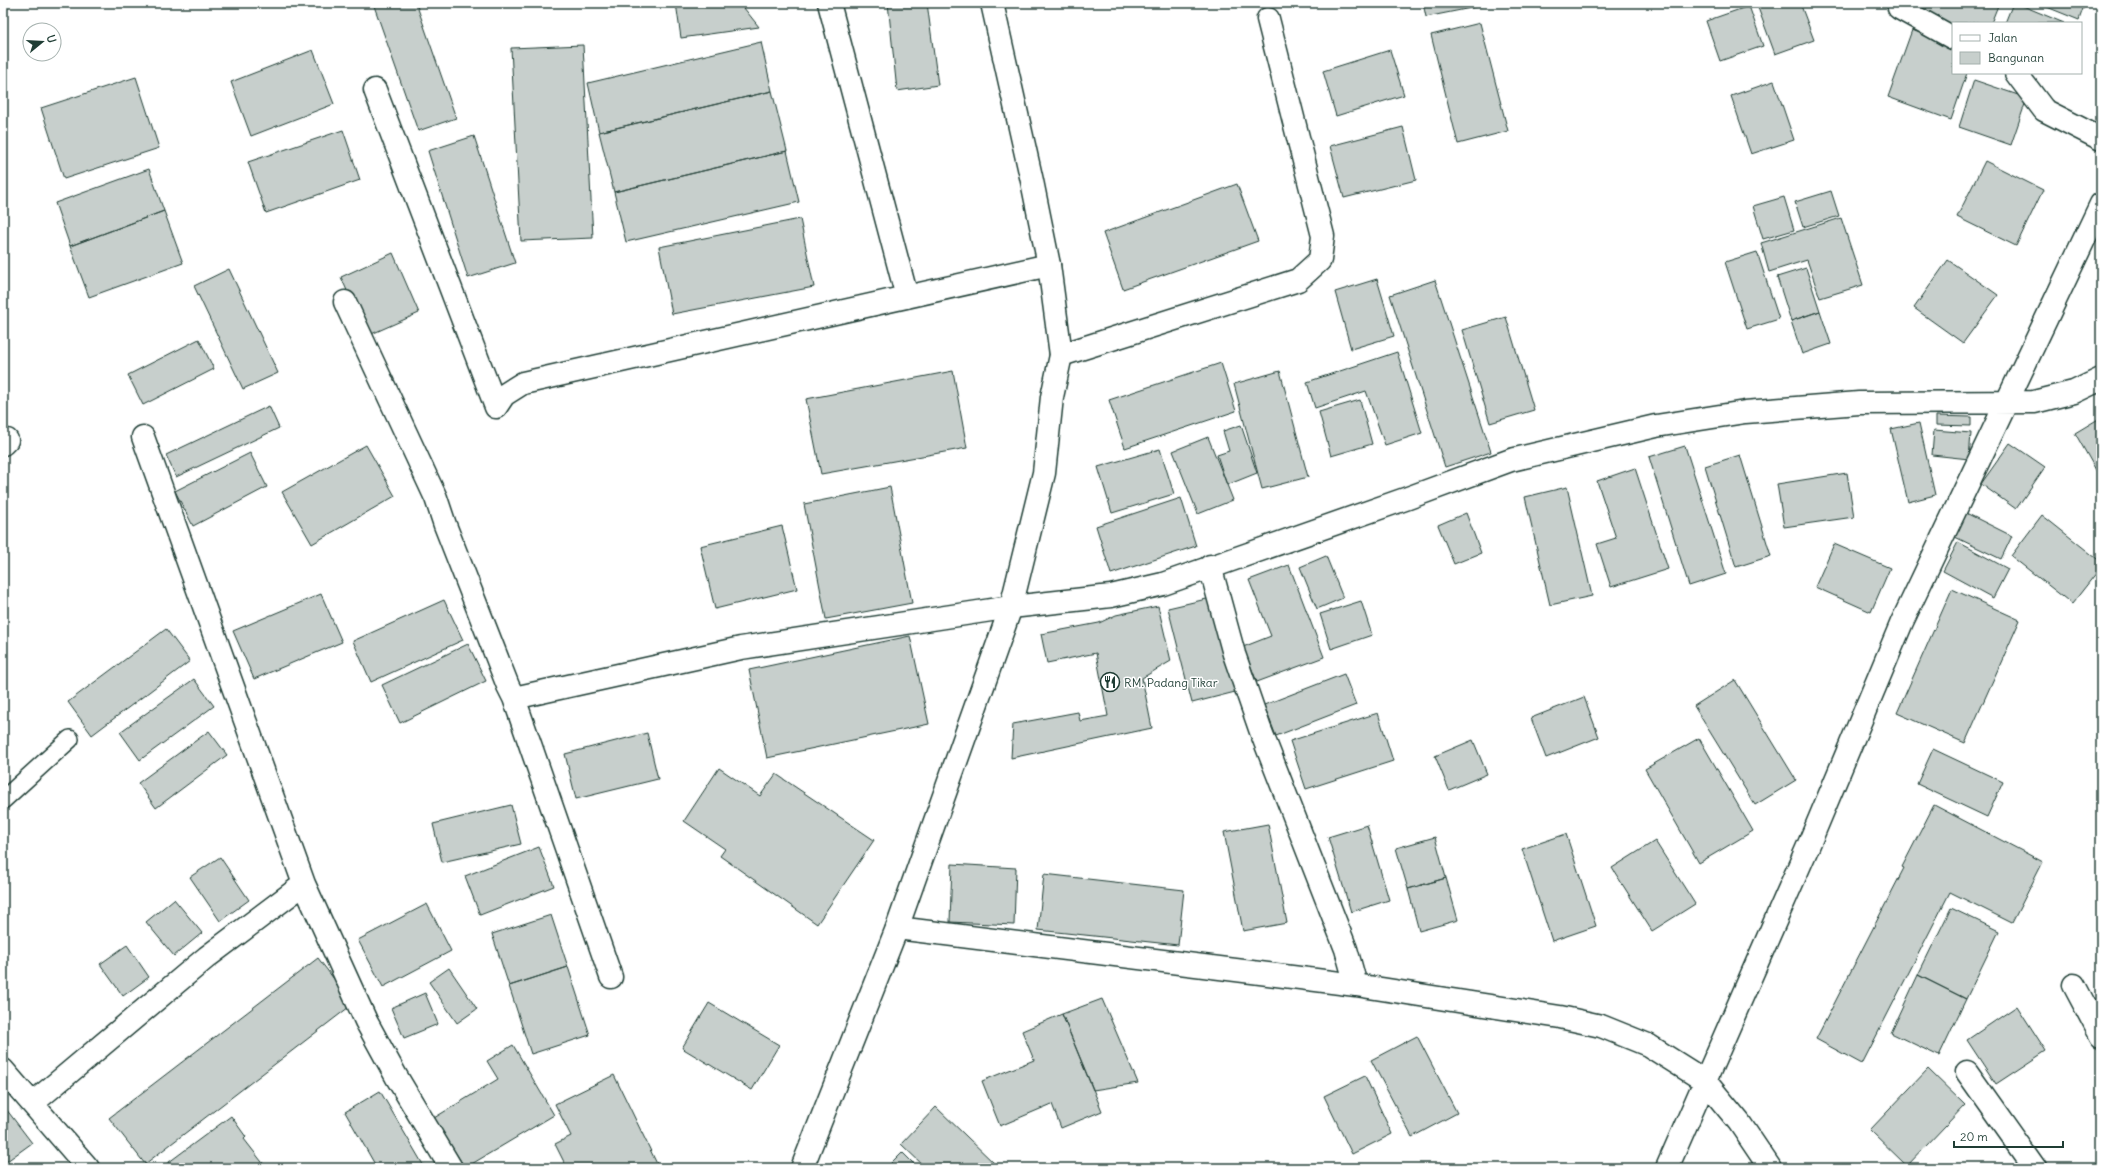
<svg xmlns="http://www.w3.org/2000/svg" width="2104" height="1171" viewBox="0 0 2104 1171" font-family="Delius,sans-serif">
<rect width="100%" height="100%" fill="#fff"/>
<filter id="ink" filterUnits="userSpaceOnUse"><feTurbulence type="fractalNoise" baseFrequency=".025" numOctaves="2"/><feDisplacementMap in="SourceGraphic" scale="8" xChannelSelector="R" yChannelSelector="G"/><feConvolveMatrix kernelMatrix="1 2 1 2 8 2 1 2 1" color-interpolation-filters="sRGB"/></filter>
<g filter="url(#ink)">
<!-- building -->
<path fill="#c7cfcc" stroke="#1f3d34" d="M 373,3 L 416,3 L 456,118 L 418,131 Z
M 676,3 L 740,3 L 759,27 L 681,38 Z
M 888,3 L 927,3 L 938,85 L 897,91 Z
M 1423,3 L 1491,3 L 1491,4 L 1426,17 Z
M 1762,3 L 1800,3 L 1814,40 L 1775,54 L 1757,5 Z
M 1928,3 L 1999,3 L 1991,23 L 1953,23 L 1953,29 L 1923,18 Z
M 2013,3 L 2016,3 L 2064,23 L 2005,23 Z
M 2037,3 L 2085,3 L 2079,20 Z
M 1749,6 L 1763,46 L 1720,61 L 1706,21 Z
M 1480,23 L 1508,131 L 1458,144 L 1431,35 Z
M 1912,30 L 1953,45 L 1953,73 L 1967,73 L 1951,120 L 1888,97 Z
M 761,42 L 772,91 L 599,132 L 588,83 Z
M 583,45 L 593,238 L 521,241 L 511,48 Z
M 313,50 L 334,104 L 251,136 L 231,82 Z
M 1390,50 L 1404,95 L 1336,116 L 1323,71 Z
M 136,77 L 159,148 L 64,179 L 41,108 Z
M 1974,80 L 2027,98 L 2011,145 L 1959,127 Z
M 1774,81 L 1794,140 L 1751,154 L 1731,96 Z
M 772,91 L 787,151 L 614,192 L 599,132 Z
M 1403,127 L 1416,180 L 1344,198 L 1330,146 Z
M 343,130 L 360,180 L 266,213 L 248,162 Z
M 474,136 L 515,263 L 468,278 L 428,151 Z
M 787,151 L 799,202 L 626,242 L 614,192 Z
M 1985,161 L 2043,190 L 2016,246 L 1957,217 Z
M 149,169 L 164,211 L 70,246 L 55,203 Z
M 1237,184 L 1258,241 L 1123,289 L 1103,233 Z
M 1831,191 L 1839,216 L 1803,227 L 1795,202 Z
M 1784,197 L 1794,230 L 1763,239 L 1753,206 Z
M 164,211 L 183,263 L 89,297 L 70,246 Z
M 1841,218 L 1863,285 L 1820,298 L 1807,260 L 1769,272 L 1761,243 Z
M 800,219 L 814,287 L 672,314 L 659,247 Z
M 1757,252 L 1779,319 L 1747,329 L 1725,262 Z
M 393,253 L 419,313 L 367,336 L 341,277 Z
M 1948,260 L 1998,295 L 1963,343 L 1914,308 Z
M 1806,268 L 1820,311 L 1791,321 L 1777,277 Z
M 229,269 L 278,373 L 243,389 L 194,286 Z
M 1377,279 L 1394,336 L 1351,349 L 1335,292 Z
M 1435,280 L 1491,452 L 1445,467 L 1390,295 Z
M 1820,311 L 1831,344 L 1802,354 L 1791,321 Z
M 1506,317 L 1534,410 L 1490,423 L 1462,330 Z
M 199,339 L 214,369 L 143,405 L 128,375 Z
M 1397,352 L 1422,433 L 1385,445 L 1366,391 L 1315,408 L 1307,382 Z
M 1221,363 L 1236,411 L 1125,448 L 1109,400 Z
M 953,371 L 967,448 L 821,474 L 806,399 Z
M 1280,371 L 1308,477 L 1262,489 L 1234,384 Z
M 1360,400 L 1372,444 L 1331,456 L 1319,412 Z
M 269,406 L 279,428 L 176,477 L 166,455 Z
M 1936,416 L 1971,417 L 1971,426 L 1936,425 Z
M 2100,418 L 2101,419 L 2101,479 L 2075,433 Z
M 1919,423 L 1935,495 L 1908,502 L 1891,429 Z
M 1241,425 L 1257,473 L 1227,485 L 1217,455 L 1229,451 L 1223,431 Z
M 1934,430 L 1971,433 L 1969,459 L 1932,455 Z
M 1208,437 L 1233,500 L 1198,514 L 1173,451 Z
M 2010,443 L 2045,467 L 2016,509 L 1981,484 Z
M 366,445 L 395,496 L 312,544 L 282,492 Z
M 1685,446 L 1726,574 L 1689,586 L 1649,457 Z
M 1160,449 L 1174,494 L 1112,513 L 1098,467 Z
M 250,453 L 267,487 L 193,526 L 175,491 Z
M 1740,455 L 1771,556 L 1736,567 L 1705,466 Z
M 1635,468 L 1668,569 L 1611,587 L 1597,544 L 1616,538 L 1597,481 Z
M 1847,473 L 1854,517 L 1784,527 L 1777,484 Z
M 890,487 L 912,603 L 826,619 L 804,504 Z
M 1567,487 L 1592,596 L 1550,605 L 1525,497 Z
M 1181,498 L 1196,546 L 1111,574 L 1096,526 Z
M 1466,513 L 1481,553 L 1454,564 L 1438,525 Z
M 1966,513 L 2012,536 L 2001,559 L 1955,537 Z
M 2042,515 L 2101,562 L 2101,567 L 2072,604 L 2011,556 Z
M 782,526 L 797,589 L 715,609 L 700,546 Z
M 1958,542 L 2008,569 L 1993,598 L 1943,571 Z
M 1834,544 L 1890,568 L 1871,612 L 1815,587 Z
M 1326,556 L 1343,598 L 1317,609 L 1300,567 Z
M 1289,565 L 1324,657 L 1257,682 L 1243,647 L 1271,636 L 1249,580 Z
M 1952,589 L 2020,620 L 1965,743 L 1897,713 Z
M 321,594 L 342,642 L 254,679 L 233,631 Z
M 1215,597 L 1239,691 L 1192,703 L 1168,608 Z
M 444,600 L 463,640 L 371,682 L 353,641 Z
M 1361,601 L 1372,635 L 1331,649 L 1320,614 Z
M 1158,606 L 1171,661 L 1142,678 L 1152,728 L 1011,758 L 1013,724 L 1078,712 L 1080,721 L 1108,716 L 1096,653 L 1047,663 L 1041,634 L 1099,623 L 1116,615 Z
M 166,629 L 190,661 L 92,735 L 68,702 Z
M 910,636 L 929,724 L 767,758 L 749,670 Z
M 468,644 L 486,681 L 400,723 L 382,685 Z
M 1344,674 L 1356,705 L 1276,736 L 1264,705 Z
M 194,679 L 214,706 L 140,760 L 120,732 Z
M 1735,680 L 1796,780 L 1755,805 L 1694,706 Z
M 1584,697 L 1599,737 L 1546,758 L 1531,718 Z
M 1378,713 L 1393,761 L 1306,789 L 1290,741 Z
M 209,731 L 227,755 L 156,808 L 138,783 Z
M 647,733 L 658,779 L 576,799 L 565,754 Z
M 1699,738 L 1753,831 L 1699,863 L 1645,769 Z
M 1473,740 L 1487,774 L 1449,790 L 1435,756 Z
M 1933,749 L 2003,782 L 1987,817 L 1917,784 Z
M 719,768 L 760,796 L 776,774 L 874,840 L 817,924 L 720,856 L 725,849 L 684,821 Z
M 511,805 L 521,844 L 442,862 L 433,824 Z
M 1934,805 L 2043,862 L 2012,923 L 1950,892 L 1862,1064 L 1816,1039 L 1904,868 L 1902,867 Z
M 1268,824 L 1287,923 L 1243,931 L 1224,832 Z
M 1367,825 L 1389,900 L 1351,912 L 1328,837 Z
M 1566,834 L 1596,926 L 1552,941 L 1522,849 Z
M 1435,837 L 1446,878 L 1408,889 L 1396,848 Z
M 1655,841 L 1695,904 L 1652,931 L 1612,868 Z
M 539,847 L 554,886 L 480,915 L 465,876 Z
M 220,857 L 249,900 L 220,921 L 190,877 Z
M 952,864 L 1016,868 L 1014,925 L 950,922 Z
M 1044,874 L 1184,890 L 1178,945 L 1038,930 Z
M 1446,878 L 1458,920 L 1419,931 L 1408,889 Z
M 174,899 L 202,933 L 174,956 L 146,922 Z
M 427,904 L 451,951 L 383,987 L 358,940 Z
M 1951,908 L 1999,931 L 1966,999 L 1918,975 Z
M 551,915 L 568,967 L 509,986 L 492,934 Z
M 127,945 L 149,977 L 123,996 L 100,964 Z
M 318,958 L 353,1004 L 145,1164 L 109,1118 Z
M 568,967 L 590,1035 L 531,1054 L 509,986 Z
M 449,968 L 477,1009 L 457,1023 L 429,982 Z
M 1918,975 L 1966,999 L 1939,1056 L 1891,1033 Z
M 425,993 L 438,1024 L 404,1038 L 391,1008 Z
M 1102,999 L 1138,1083 L 1093,1090 L 1062,1014 Z
M 709,1003 L 779,1045 L 752,1090 L 682,1048 Z
M 2017,1006 L 2046,1051 L 1996,1084 L 1967,1040 Z
M 1062,1014 L 1102,1111 L 1061,1128 L 1052,1104 L 1000,1126 L 982,1081 L 1034,1060 L 1022,1031 Z
M 1417,1036 L 1457,1113 L 1412,1137 L 1371,1060 Z
M 513,1045 L 554,1115 L 465,1168 L 434,1118 L 498,1079 L 487,1061 Z
M 1928,1069 L 1965,1105 L 1907,1166 L 1870,1130 Z
M 614,1075 L 659,1168 L 567,1168 L 555,1144 L 571,1136 L 555,1104 Z
M 1365,1076 L 1392,1134 L 1352,1154 L 1324,1096 Z
M 380,1091 L 425,1168 L 377,1168 L 345,1112 Z
M 3,1105 L 32,1143 L 3,1164 Z
M 936,1107 L 996,1165 L 992,1168 L 926,1168 L 901,1144 Z
M 231,1116 L 246,1137 L 244,1139 L 265,1166 L 262,1168 L 161,1168 Z
M 902,1152 L 918,1168 L 886,1168 Z"/>
<g fill="none" stroke-linecap="round" stroke-linejoin="round">
<!-- lane casing -->
<g stroke="#1f3d34" stroke-width="20">
<path id="lane" d="M 3,800 L 70,739"/>
</g>
<!-- street casing -->
<g stroke="#1f3d34" stroke-width="25">
<path id="street" d="M 829,3 L 907,297
M 1901,3 L 1899,8 L 1953,38
M 2016,73 L 2044,110 L 2101,139
M 375,90 L 496,407
M 345,302 L 436,498 L 445,525 L 508,686 L 514,698 L 741,648 L 1011,607 L 1111,596 L 1163,584 L 1408,498 L 1511,460 L 1656,426 L 1745,412 L 1859,403 L 2034,402 L 2074,392 L 2101,379
M 1061,355 L 1298,280 L 1320,260 L 1323,236 L 1268,19
M 496,407 L 504,395 L 523,383 L 1049,265
M 143,437 L 304,884
M 3,444 L 7,440
M 1210,566 L 1234,654 L 1260,729 L 1346,949 L 1356,985
M 514,698 L 611,977
M 897,928 L 1356,985 L 1560,1017 L 1601,1026 L 1648,1045 L 1705,1081 L 1739,1122 L 1770,1168
M 2074,985 L 2101,1036
M 3,1070 L 88,1168
M 1967,1072 L 2035,1168
M 33,1103 L 207,957 L 304,884 L 366,1021 L 396,1076 L 451,1168
M 1667,1168 L 1809,844 L 1902,622 L 2101,204"/>
</g>
<!-- primary casing -->
<g stroke="#1f3d34" stroke-width="25">
<path id="primary" d="M 802,1168 L 897,928 L 1011,607 L 1044,473 L 1052,397 L 1061,355 L 1049,265 L 1032,181 L 992,3"/>
</g>
<!-- lane -->
<use href="#lane" stroke="#fff" stroke-width="17"/>
<!-- street -->
<use href="#street" stroke="#fff" stroke-width="22"/>
<!-- primary -->
<use href="#primary" stroke="#fff" stroke-width="22"/>
</g>
</g>
<!-- icons -->
<defs>
<g id="restaurant-ring" transform="scale(1)"><circle r="9.5" fill="#fff" stroke="#1f3d34" stroke-width="1.5"/><path d="M-5-6h1v4h1v-4h1v4h1v-4h1v5L-1.5 .5V6h-2V.5L-5-1ZM5-6V6H3V1.5H1.5Q1.5-4 5-6Z" fill="#1f3d34"/></g>
</defs>
<g fill-rule="evenodd">
<use href="#restaurant-ring" x="1110" y="682"/>
</g>
<g text-anchor="middle" dominant-baseline="central" stroke-width="3" stroke-linejoin="round" paint-order="stroke">
<!-- poi labels -->
<g font-size="12" fill="#1f3d34" stroke="#fff" text-anchor="start">
<text x="1124" y="682">RM. Padang Tikar</text>
</g>
</g>
<!-- margin -->
<rect width="2104" height="1171" fill="none" stroke="#fff" stroke-width="16"/>
<rect x="8" y="8" width="2088" height="1155" fill="none" stroke="#1f3d34" stroke-width="1.5" filter="url(#ink)"/>
<!-- legend -->
<rect x="1952" y="22" width="130" height="52" fill="#ffffff" stroke="#a5b1ae"/>
<rect x="1960" y="35" width="20" height="6" fill="#ffffff" stroke="#a5b1ae"/>
<text x="1988" y="42" font-size="12" fill="#1f3d34">Jalan</text>
<rect x="1960" y="52" width="20" height="12" fill="#c7cfcc" stroke="#a5b1ae"/>
<text x="1988" y="62" font-size="12" fill="#1f3d34">Bangunan</text>
<!-- north arrow -->
<g transform="translate(42 42) rotate(72)"><circle r="19" fill="#ffffff" stroke="#a5b1ae"/>
<path d="M0-3L7 15L0 10L-7 15Z" fill="#1f3d34"/>
<text y="-6" font-size="11" font-weight="bold" text-anchor="middle" fill="#1f3d34">U</text>
</g>
<!-- scale -->
<path d="M1954 1141v6h109v-6" fill="none" stroke="#1f3d34" stroke-width="2"/>
<text x="1960" y="1141" font-size="12" fill="#1f3d34" stroke="#ffffff" stroke-width="3" paint-order="stroke">20 m</text>
</svg>
